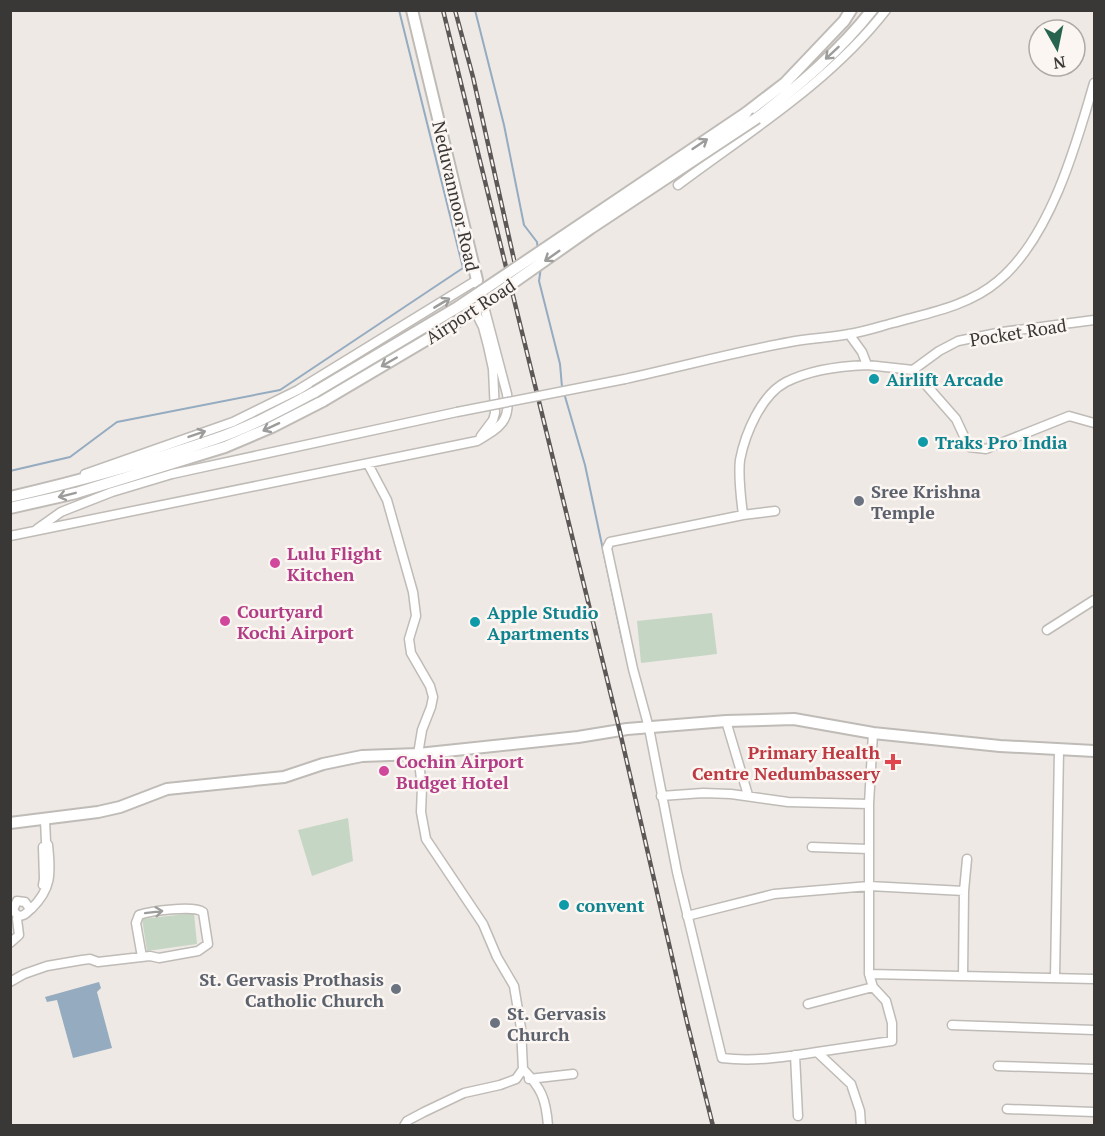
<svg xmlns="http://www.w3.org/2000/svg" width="1105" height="1136" viewBox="0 0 1105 1136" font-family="'PT Serif',serif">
<rect width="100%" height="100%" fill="#eee9e5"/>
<!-- green -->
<path fill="#c6d6c4" d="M 712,613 L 717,654 L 641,663 L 637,621 Z
M 348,818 L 353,861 L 312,876 L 298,830 Z
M 194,913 L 197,944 L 147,951 L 142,919 Z"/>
<!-- water -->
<path fill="#94abc0" d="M 99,982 L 101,988 L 97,992 L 112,1048 L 73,1058 L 57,1000 L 47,1002 L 45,997 Z"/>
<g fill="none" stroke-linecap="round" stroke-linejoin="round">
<!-- stream -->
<path stroke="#94abc0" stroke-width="2" d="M 475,10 L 504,125 L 524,225 L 537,242 L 538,250
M 541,267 L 539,281 L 560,364 L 562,387
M 564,393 L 585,465 L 623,644
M 10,471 L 70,457 L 117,422 L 280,390 L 463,268 L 399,10"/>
<!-- minor casing -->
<g stroke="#bfbbb7" stroke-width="11">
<path id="minor" d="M 678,185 C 750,131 830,82 886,10
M 472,305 L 483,327 L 488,346 L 493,369 L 495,413 L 493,420 L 481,436
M 849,334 L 862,352 L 867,365 L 913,370 L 956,419 L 969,447 L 986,449 L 1069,416 L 1094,423
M 913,370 L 939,351 L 958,341 L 1002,332 L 1094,320
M 625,379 C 680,367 735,352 790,342 C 809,338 829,338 849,334 C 863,332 878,327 893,323 C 928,313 969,306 998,281 C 1050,238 1076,146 1094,83
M 368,464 L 387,500 L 413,592 L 416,616 L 409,639 L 411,653 L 430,686 L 433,697 L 431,707 L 422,730 L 418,754 L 422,787 L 421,812 L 426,839 L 483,924 L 497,957 L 514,986 L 521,1028 L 523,1069 L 516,1079 L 500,1085 L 464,1093 L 424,1112 L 407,1121 L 404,1126
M 775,511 L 743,515 L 610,542 L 607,548 L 633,669 L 649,728 L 677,872 L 722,1058 C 754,1062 785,1057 817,1052
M 743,515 C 741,498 738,477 740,460 C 745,434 761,395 786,382 C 810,370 840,366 867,365
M 37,529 L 61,512 L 71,508 L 112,492 L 172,474 L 457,412
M 10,536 L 477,441 C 499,428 511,422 507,394 L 477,280 L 298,390 L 233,422 L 85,474
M 1047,630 L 1094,600
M 726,721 L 748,795
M 661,796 L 703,793 L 731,794 L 788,802 L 869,804
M 43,847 L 44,879 L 43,885
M 812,847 L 868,849
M 18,916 L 13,910 L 17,901 L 25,902 L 30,909
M 687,916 L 774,894 L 869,886 L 964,891
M 10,943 L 19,935 L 17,919 L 18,916 C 25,916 26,913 31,909 C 52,889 51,873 48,845 L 46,842 L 45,820
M 869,974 L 1094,979
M 963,976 L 964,891 L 967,859
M 1055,978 L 1059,750
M 10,982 L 24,974 L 47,966 L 82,960 L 90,959 L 98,962 L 150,956 L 159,958 L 198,951 L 208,944 L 203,912 C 194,905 150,911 139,915 L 136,923 L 142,957
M 808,1004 L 873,987
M 952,1025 L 1094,1030
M 795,1055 L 798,1116
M 998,1066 L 1094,1069
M 523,1069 C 541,1088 546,1098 548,1126
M 529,1079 L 573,1074
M 1007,1109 L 1094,1112
M 861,1126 L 860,1111 L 851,1084 L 817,1052 L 892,1041 L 892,1023 L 886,1001 L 873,987 L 869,974 L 869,804 L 873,733"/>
</g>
<!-- major casing -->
<g stroke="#bfbbb7" stroke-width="14">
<path id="major" d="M 412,10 L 477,280
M 746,113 L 785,83 L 844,21 L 851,10
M 757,118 C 798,86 840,51 872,10
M 10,497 C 79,481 148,462 215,439 C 250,427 283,409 315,392
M 10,508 L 76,493 L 225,447 L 272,427 L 323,401
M 10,823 L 98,812 L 120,807 L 167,789 L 284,777 L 323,764 L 362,756 L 418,754 L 578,737 L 627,729 L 726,721 L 794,719 L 873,733 L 1000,746 L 1094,751"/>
</g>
<!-- minor -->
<use href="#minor" stroke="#fff" stroke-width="8"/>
<!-- major -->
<use href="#major" stroke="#fff" stroke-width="10"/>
<!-- rail casing -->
<g stroke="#5b5857" stroke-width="4.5">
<path id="rail" d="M 443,10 L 620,732 L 687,1022 L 713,1126
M 455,10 L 473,77 L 519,282"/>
</g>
<!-- rail -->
<use href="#rail" stroke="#fbf6f2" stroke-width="2" stroke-dasharray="7" stroke-linecap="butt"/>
<!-- minor-bridge casing -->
<g stroke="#bfbbb7" stroke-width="11" stroke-linecap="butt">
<path id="minor-bridge" d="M 457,412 L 625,379"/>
</g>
<!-- major-bridge casing -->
<g stroke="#bfbbb7" stroke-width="14" stroke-linecap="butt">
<path id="major-bridge" d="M 315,392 L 458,307 L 746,113
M 323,401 L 460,320 L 591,228 L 757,118"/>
</g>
<!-- minor-bridge -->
<use href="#minor-bridge" stroke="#fff" stroke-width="8"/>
<!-- major-bridge -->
<use href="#major-bridge" stroke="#fff" stroke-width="10"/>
</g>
<!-- one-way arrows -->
<defs><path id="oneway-shaft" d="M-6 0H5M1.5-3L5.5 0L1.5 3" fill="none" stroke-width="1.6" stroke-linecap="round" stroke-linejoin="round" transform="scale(1.5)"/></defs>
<g stroke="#9c9c9b">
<use href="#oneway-shaft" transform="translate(832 53) rotate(137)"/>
<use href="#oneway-shaft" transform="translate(700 144) rotate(-34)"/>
<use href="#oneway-shaft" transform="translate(552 256) rotate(145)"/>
<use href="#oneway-shaft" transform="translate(442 303) rotate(-31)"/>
<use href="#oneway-shaft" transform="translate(389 362) rotate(150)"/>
<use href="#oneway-shaft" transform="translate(271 427) rotate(155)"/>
<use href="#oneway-shaft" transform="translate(197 434) rotate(-19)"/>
<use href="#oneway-shaft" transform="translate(67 495) rotate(166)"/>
<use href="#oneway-shaft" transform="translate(154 912) rotate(-7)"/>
</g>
<!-- markers -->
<g fill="#0f9aa8" stroke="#fbf6f2" stroke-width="2">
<circle cx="874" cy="379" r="6"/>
<circle cx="923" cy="442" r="6"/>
<circle cx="475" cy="622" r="6"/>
<circle cx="564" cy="905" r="6"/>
</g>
<g fill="#6b7280" stroke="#fbf6f2" stroke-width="2">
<circle cx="859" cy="501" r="6"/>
<circle cx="396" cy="989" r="6"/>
<circle cx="495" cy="1023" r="6"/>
</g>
<g fill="#d1479c" stroke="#fbf6f2" stroke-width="2">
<circle cx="275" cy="563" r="6"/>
<circle cx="225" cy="621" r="6"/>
<circle cx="384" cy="771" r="6"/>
</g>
<path fill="#e0444e" stroke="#fbf6f2" stroke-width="2" d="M890 753h6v6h6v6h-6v6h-6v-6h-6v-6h6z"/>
<g text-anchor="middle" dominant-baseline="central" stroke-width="5" stroke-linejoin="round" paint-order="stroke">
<!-- street labels -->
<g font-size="18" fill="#3a3837" stroke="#fbf6f2">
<text transform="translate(456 196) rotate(77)">Neduvannoor Road</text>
<text transform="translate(470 311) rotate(-33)">Airport Road</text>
<text transform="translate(1018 332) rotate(-9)">Pocket Road</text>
</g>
<!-- culture labels -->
<g font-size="18" font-weight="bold" fill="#0d838f" stroke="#fbf6f2" text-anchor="start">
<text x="886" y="379">Airlift Arcade</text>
<text x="935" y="442">Traks Pro India</text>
<text x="487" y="612">Apple Studio<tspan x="487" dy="21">Apartments</tspan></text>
<text x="576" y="905">convent</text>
</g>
<!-- worship labels -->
<g font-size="18" font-weight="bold" fill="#5b616d" stroke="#fbf6f2" text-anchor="start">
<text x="871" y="491">Sree Krishna<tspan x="871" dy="21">Temple</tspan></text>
<text x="384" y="979" text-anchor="end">St. Gervasis Prothasis<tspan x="384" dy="21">Catholic Church</tspan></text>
<text x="507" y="1013">St. Gervasis<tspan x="507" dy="21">Church</tspan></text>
</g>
<!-- hotel labels -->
<g font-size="18" font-weight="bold" fill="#b23c85" stroke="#fbf6f2" text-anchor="start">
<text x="287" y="553">Lulu Flight<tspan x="287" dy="21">Kitchen</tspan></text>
<text x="237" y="611">Courtyard<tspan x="237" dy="21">Kochi Airport</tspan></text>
<text x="396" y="761">Cochin Airport<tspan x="396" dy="21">Budget Hotel</tspan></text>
</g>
<!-- health labels -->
<g font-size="18" font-weight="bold" fill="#be3a42" stroke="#fbf6f2" text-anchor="end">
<text x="880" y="752">Primary Health<tspan x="880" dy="21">Centre Nedumbassery</tspan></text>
</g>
</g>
<!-- border -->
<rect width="1105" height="1136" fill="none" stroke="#3a3837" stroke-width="24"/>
<!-- north arrow -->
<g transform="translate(1057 48) rotate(171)"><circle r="28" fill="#fbf6f2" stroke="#aeaaa7" stroke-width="1.5"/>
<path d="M0-4.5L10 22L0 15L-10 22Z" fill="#27644f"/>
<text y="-9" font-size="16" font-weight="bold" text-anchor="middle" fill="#3a3837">N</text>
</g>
</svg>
